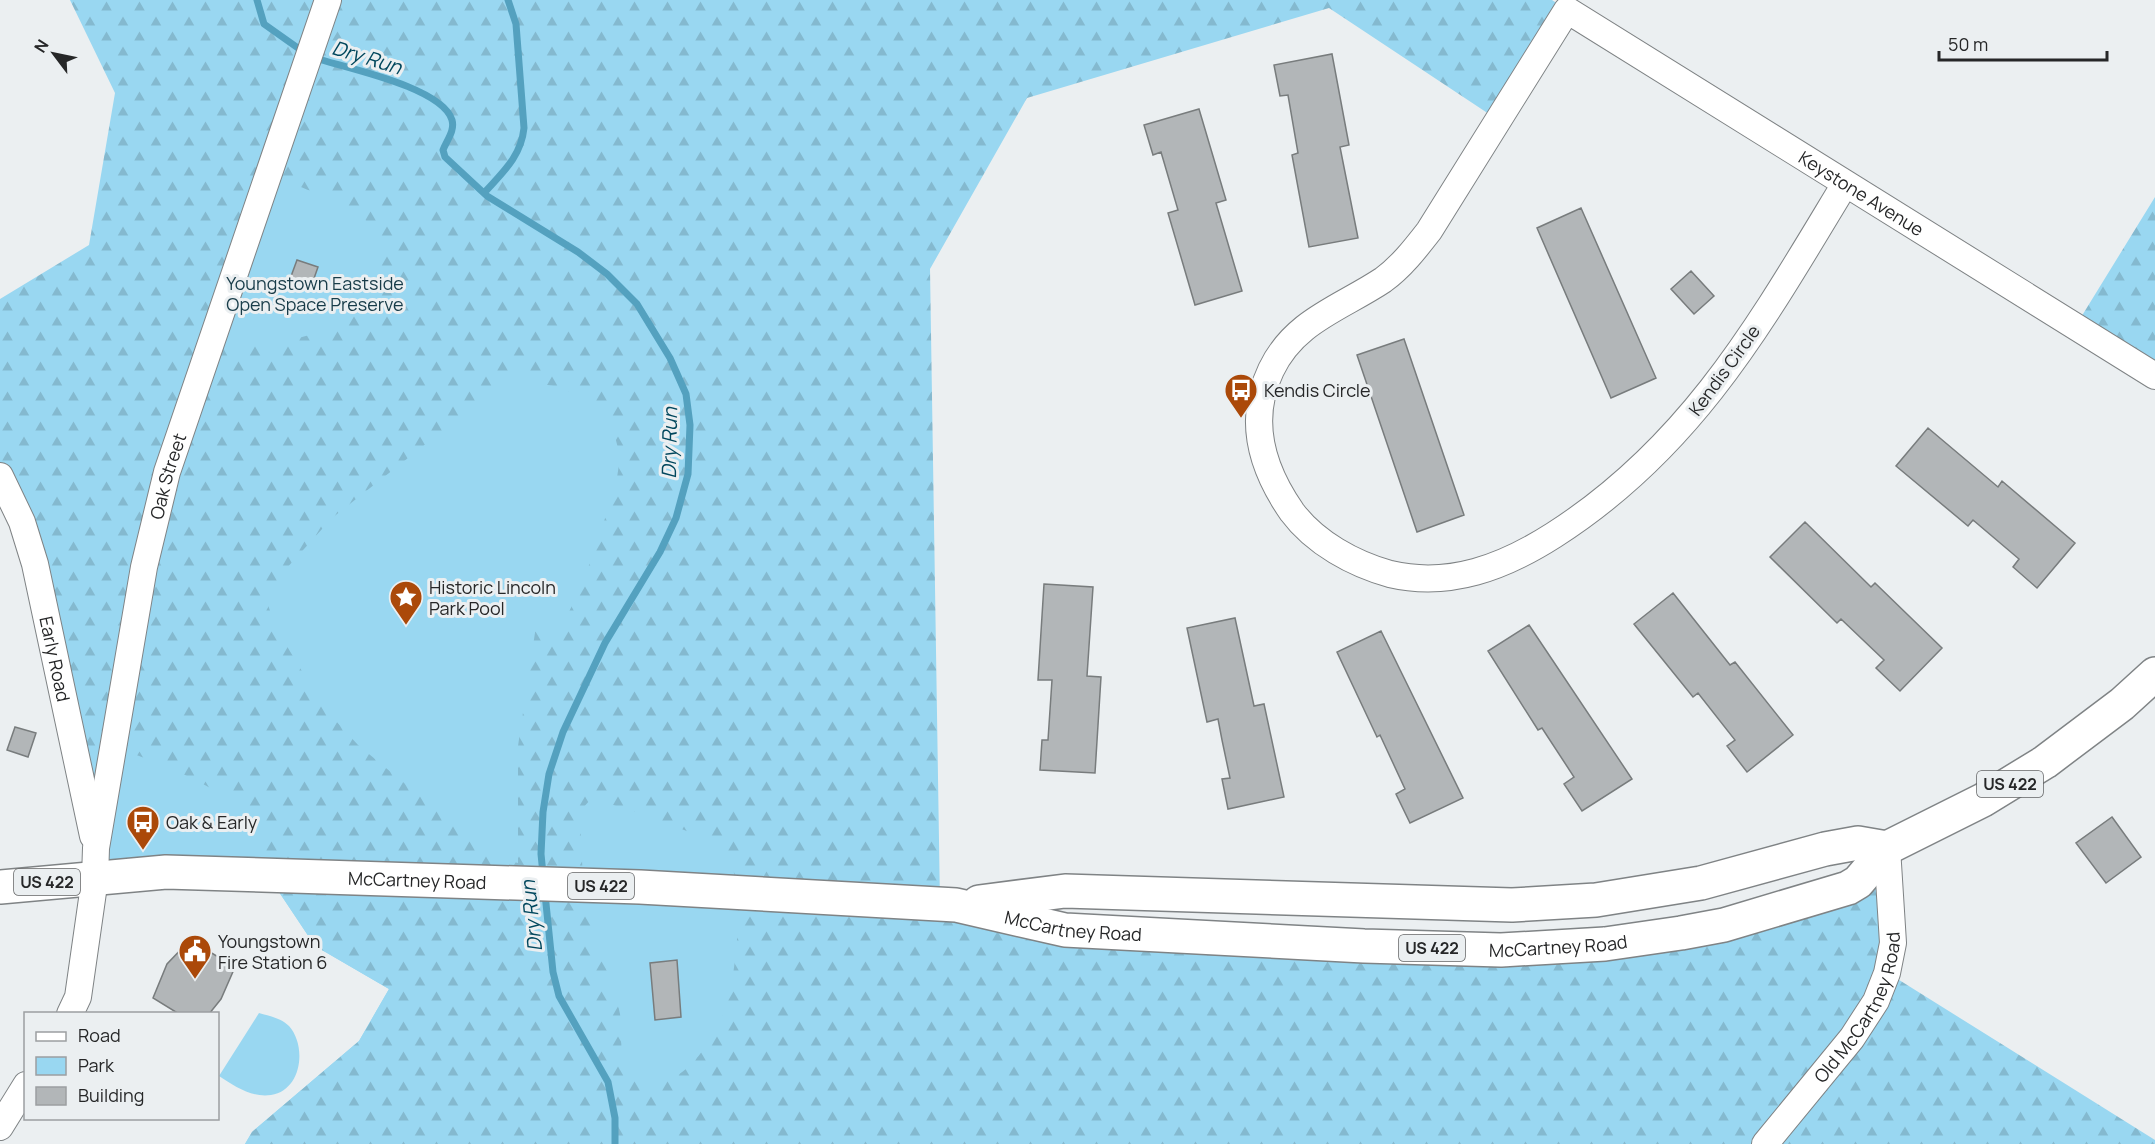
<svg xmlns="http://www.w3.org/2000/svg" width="2155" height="1144" viewBox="0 0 2155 1144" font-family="Manrope,sans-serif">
<defs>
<pattern id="forest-firs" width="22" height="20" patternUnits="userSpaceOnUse" patternTransform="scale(1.5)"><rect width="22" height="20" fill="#99d7f1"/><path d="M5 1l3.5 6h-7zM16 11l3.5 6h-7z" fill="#84b9cf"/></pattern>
</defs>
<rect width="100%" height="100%" fill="#ebeff1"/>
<!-- green -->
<path fill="#99d7f1" d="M 817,0 L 929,1144 L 245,1144 L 252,1132 L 359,1041 L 389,989 L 315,946 L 267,874 L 95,878 L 123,698 L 277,149 Z
M 259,1013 C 269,1016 281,1018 289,1026 C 307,1046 302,1090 271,1095 C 252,1098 234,1086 219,1076 Z"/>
<!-- forest -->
<path fill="url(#forest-firs)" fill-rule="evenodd" d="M 70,0 L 1552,0 L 1567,10 L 1498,120 L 1329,8 L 1027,98 L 930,269 L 940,904 L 1501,950 L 1809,901 L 1887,848 L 1888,973 L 2155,1140 L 2155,1144 L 245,1144 L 252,1132 L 359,1041 L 389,989 L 315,946 L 267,874 L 265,822 C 215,788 172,765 114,748 L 96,848 L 0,476 L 0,299 L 89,245 L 115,93 ZM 269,175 C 293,184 365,209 376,232 C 385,249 383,273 373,289 C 368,296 363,309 355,315 C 316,342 256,346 210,342 ZM 526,365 L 529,384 C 538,385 549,384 557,387 C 590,397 621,426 619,463 C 617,486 608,509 601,530 C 590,566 576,599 559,632 L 536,626 L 518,746 L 518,863 L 494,857 L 464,836 L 437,810 L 358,745 L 324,708 L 276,628 L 268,605 L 272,587 L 285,570 L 332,518 ZM 591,799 C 617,805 709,834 725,853 C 748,879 736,981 724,1012 C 712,1039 693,1073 663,1082 C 653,1084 646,1086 637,1081 C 616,1069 623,1034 620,1014 C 613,976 592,943 587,905 C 582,873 580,842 581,810 Z
M 2155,197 L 2155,376 L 2075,327 Z"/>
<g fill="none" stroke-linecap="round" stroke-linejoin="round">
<!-- stream -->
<path stroke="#54a1bf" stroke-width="7" d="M 257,0 L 264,24 L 305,53
M 315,58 C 346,68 442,87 452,120 C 455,131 447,140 443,150 L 445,157 L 487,196 L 578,252 L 607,274 L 637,304 L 670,358 L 686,394 L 690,425 L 688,474 L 676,518 L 660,552 L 605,643 L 563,732 L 549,774 L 543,812 L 541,854 L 543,874
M 484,193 C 502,173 521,157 524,128 L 516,24 L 508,0
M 545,894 L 553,972 L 559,996 L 608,1082 L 615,1118 L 615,1144"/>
</g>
<!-- building -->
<path fill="#b2b6b8" stroke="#787c7d" stroke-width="1.5" d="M 1332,54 L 1349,145 L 1340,147 L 1358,238 L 1309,247 L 1292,155 L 1298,153 L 1288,95 L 1280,96 L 1274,65 Z
M 1199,109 L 1226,200 L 1216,203 L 1242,291 L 1195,305 L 1168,213 L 1178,210 L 1161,152 L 1153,155 L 1144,125 Z
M 1581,208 L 1656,378 L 1611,398 L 1537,228 Z
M 297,260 L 318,267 L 311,287 L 290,279 Z
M 1691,271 L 1714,296 L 1694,314 L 1671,289 Z
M 1404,339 L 1464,515 L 1417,532 L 1357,355 Z
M 1928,428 L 1998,487 L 2002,481 L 2075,543 L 2037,588 L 2013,567 L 2019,559 L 1973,520 L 1968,526 L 1896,466 Z
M 1805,522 L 1871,587 L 1875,583 L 1942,648 L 1900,691 L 1876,668 L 1884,660 L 1841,619 L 1837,623 L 1770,557 Z
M 1044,584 L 1093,587 L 1087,676 L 1101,677 L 1095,773 L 1040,770 L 1042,740 L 1048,740 L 1052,680 L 1038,680 Z
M 1673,593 L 1730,665 L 1735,662 L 1793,735 L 1747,772 L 1727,746 L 1735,740 L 1698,693 L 1693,697 L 1634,624 Z
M 1235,618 L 1254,706 L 1264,704 L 1284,797 L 1228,809 L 1222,779 L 1230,778 L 1222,740 L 1218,719 L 1207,722 L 1187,628 Z
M 1529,625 L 1632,779 L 1582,811 L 1564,784 L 1574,777 L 1542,728 L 1538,730 L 1488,651 Z
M 1381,631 L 1463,798 L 1410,823 L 1396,794 L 1405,789 L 1380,735 L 1377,737 L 1337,652 Z
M 15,727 L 36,733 L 28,757 L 7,750 Z
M 2112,817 L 2141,857 L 2106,883 L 2076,843 Z
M 190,940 L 235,967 L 221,999 L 209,1014 L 179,1014 L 153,998 L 167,964 Z
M 677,960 L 681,1017 L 655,1020 L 650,963 Z"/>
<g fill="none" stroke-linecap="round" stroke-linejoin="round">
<!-- minor casing -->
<g stroke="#7f8385" stroke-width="28">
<g id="minor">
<path id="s1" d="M 1845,184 C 1762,321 1693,446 1554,535 C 1504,567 1450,588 1390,574 C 1354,564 1315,543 1292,512 C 1262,469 1247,420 1271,370 C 1294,321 1341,308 1383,280 C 1401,267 1415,249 1429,231 L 1567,10 L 2155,376"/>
<path id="s2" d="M 0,476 L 22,522 L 35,564 L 93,836"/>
<path id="s3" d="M 70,1014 L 78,997 L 95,878 L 96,848 L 144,567 L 167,472 L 328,0"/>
<path d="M 0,1127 L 26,1085"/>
<path id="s4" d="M 1765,1144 L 1852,1038 L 1876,1001 L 1887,973 L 1893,943 L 1887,848"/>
</g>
</g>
<!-- highway casing -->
<g stroke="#7f8385" stroke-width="36">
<g id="highway">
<path id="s5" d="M 0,887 L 166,872 L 640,887 L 956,905 L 1065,930 L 1364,946 L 1501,950 L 1605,944 L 1681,933 L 1724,925 L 1848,888 L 1858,882 L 1887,848 L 1983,800 L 2045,762 L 2122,704 L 2155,674"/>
<path d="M 979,902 L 1065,891 L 1512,905 L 1596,900 L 1701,883 L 1825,849 L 1858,843 L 1887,848"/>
</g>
</g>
<!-- minor -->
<use href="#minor" stroke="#fff" stroke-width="26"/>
<!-- highway -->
<use href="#highway" stroke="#fff" stroke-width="33"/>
</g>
<!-- icons -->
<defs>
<g id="bus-pin" transform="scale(1.725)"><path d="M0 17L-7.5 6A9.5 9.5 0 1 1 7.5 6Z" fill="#ab4909" stroke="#ebeff1"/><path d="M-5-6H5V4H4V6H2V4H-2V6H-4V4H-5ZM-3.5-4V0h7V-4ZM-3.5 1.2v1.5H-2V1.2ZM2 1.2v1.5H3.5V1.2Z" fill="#fff"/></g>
<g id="sight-pin" transform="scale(1.725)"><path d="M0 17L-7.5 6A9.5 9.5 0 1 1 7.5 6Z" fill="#ab4909" stroke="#ebeff1"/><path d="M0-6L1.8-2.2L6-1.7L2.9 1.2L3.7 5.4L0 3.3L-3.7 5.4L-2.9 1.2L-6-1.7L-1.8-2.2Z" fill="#fff"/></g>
<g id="civic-pin" transform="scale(1.725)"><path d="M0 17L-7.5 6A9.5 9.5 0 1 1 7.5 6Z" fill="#ab4909" stroke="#ebeff1"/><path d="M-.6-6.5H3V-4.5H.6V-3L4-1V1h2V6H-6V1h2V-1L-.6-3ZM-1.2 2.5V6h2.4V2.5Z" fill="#fff"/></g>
</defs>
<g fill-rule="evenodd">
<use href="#bus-pin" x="1241" y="390"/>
<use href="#sight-pin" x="406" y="597"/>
<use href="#bus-pin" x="143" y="822"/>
<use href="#civic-pin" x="195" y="951"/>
</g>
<g text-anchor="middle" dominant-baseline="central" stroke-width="6" stroke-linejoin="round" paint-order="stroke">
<!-- shield labels -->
<g fill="#ebeff1" stroke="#616364" stroke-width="1.5">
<rect x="1977" y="771" width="66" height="26" rx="4.5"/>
<rect x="14" y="869" width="66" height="26" rx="4.5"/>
<rect x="568" y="873" width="66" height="26" rx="4.5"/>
<rect x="1399" y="935" width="66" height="26" rx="4.5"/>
</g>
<g font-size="16" font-weight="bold" fill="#262728">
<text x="2010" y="784">US 422</text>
<text x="47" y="882">US 422</text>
<text x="601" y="886">US 422</text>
<text x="1432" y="948">US 422</text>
</g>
<!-- street labels -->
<g font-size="18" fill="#262728" stroke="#ebeff1">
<text stroke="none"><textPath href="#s1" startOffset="1724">Keystone Avenue</textPath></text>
<text transform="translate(1724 370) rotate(-54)">Kendis Circle</text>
<text stroke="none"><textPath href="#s3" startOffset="548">Oak Street</textPath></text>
<text stroke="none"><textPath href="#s2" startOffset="192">Early Road</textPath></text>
<text stroke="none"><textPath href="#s5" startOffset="418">McCartney Road</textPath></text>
<text stroke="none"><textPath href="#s5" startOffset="1077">McCartney Road</textPath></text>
<text stroke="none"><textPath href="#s5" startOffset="1563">McCartney Road</textPath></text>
<text stroke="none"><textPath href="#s4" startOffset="168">Old McCartney Road</textPath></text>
</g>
<!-- park labels -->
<g font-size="18" fill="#183c49" stroke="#ebeff1">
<text x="315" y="283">Youngstown Eastside<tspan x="315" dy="21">Open Space Preserve</tspan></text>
</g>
<!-- poi labels -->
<g font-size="18" fill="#262728" stroke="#ebeff1" text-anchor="start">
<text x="1264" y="390">Kendis Circle</text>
<text x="429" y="587">Historic Lincoln<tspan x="429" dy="21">Park Pool</tspan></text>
<text x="166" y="822">Oak &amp; Early</text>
<text x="218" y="941">Youngstown<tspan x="218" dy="21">Fire Station 6</tspan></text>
</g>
<!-- water labels -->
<g font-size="20" font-style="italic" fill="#01475d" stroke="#ebeff1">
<text transform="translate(367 57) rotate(17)">Dry Run</text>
<text transform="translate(669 443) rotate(-89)">Dry Run</text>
<text transform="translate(531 916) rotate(-96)">Dry Run</text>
</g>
</g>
<!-- legend -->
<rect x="24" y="1012" width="195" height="108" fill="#ebeff1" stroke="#9c9fa1" stroke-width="1.5"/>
<rect x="36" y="1032" width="30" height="9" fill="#ffffff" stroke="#9c9fa1" stroke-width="1.5"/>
<text x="78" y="1042" font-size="18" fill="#262728">Road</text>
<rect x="36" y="1057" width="30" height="18" fill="#99d7f1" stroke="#9c9fa1" stroke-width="1.5"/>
<text x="78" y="1072" font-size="18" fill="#262728">Park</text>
<rect x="36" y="1087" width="30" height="18" fill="#b2b6b8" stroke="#9c9fa1" stroke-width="1.5"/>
<text x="78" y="1102" font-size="18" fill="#262728">Building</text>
<!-- north arrow -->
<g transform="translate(54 54) rotate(302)" stroke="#ebeff1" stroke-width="4.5" paint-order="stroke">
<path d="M0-4.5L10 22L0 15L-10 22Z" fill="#262728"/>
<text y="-9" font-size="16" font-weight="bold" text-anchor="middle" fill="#262728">N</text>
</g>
<!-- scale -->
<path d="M1939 51v9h168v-9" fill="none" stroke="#262728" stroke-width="3"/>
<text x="1948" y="51" font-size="18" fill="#262728" stroke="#ebeff1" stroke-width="4.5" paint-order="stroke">50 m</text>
</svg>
